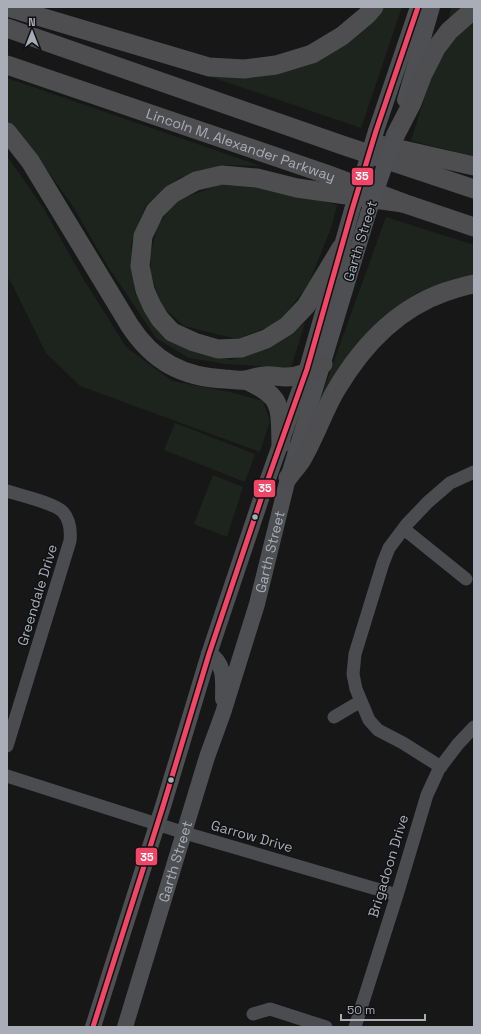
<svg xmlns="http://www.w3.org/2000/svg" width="481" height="1034" viewBox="0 0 481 1034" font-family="'Space Grotesk',sans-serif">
<rect width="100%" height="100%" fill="#171717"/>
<!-- green -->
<path fill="#1d241e" d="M 379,7 L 402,7 L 361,128 L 182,67 L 288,70 Z
M 451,7 L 466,7 L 448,24 Z
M 474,18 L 474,156 L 411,141 L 431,77 L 458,32 Z
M 7,78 L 261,166 L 224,165 L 179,178 L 146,205 L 131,244 L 135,294 L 171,339 L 231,360 L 275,344 L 305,323 L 291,368 L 226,364 L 189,358 L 156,338 L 107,265 L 72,205 L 28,144 L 7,122 Z
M 7,156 L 44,209 L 84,280 L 126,347 L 172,381 L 230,392 L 263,401 L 270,421 L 260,452 L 80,386 L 46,353 L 12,284 L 7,277 Z
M 224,183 L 265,186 L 337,205 L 331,228 L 309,283 L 280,322 L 237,339 L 184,326 L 161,305 L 151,274 L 150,255 L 158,225 L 170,209 L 181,199 Z
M 386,217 L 474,245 L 474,277 L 462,279 L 417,293 L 381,320 L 326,398 L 322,394 Z
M 175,423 L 255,454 L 245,482 L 164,450 Z
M 213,475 L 243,487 L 227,537 L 194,524 Z"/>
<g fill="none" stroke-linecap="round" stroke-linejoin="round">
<!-- minor -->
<path stroke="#4b4c50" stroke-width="13" d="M 7,491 C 19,495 55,503 63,512 C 70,520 71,531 70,541 L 7,746
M 404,529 L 466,579
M 334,717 L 361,701
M 441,767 L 403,743 L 378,730 L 369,720 L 356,689 L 353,674 L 355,654 L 383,563 L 389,548 L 407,524 L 428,502 L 450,483 L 474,472
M 7,776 L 185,833 L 397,895
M 253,1014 L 270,1009 L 326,1027
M 355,1027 L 397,895 L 427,795 L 439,769 L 458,744 L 474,727"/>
<!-- major -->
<g stroke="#4d4f52" stroke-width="16">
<path d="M 405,100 L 432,7"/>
<path d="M 376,131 L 418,7"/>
<path d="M 209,654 C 226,664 223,682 223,699"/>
<path d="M 93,1027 L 164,803 L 209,654 L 262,496 L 307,369 L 352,210"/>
<path id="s1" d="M 125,1027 L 207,757 L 223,713 L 257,604 L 288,478 L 368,214"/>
</g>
<!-- highway -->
<g stroke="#4e4e51" stroke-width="19">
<path d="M 7,7 L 209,67 L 244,69 L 276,65 L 312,54 L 342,36 L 367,15 L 374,7"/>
<path d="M 7,28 L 342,145 L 474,189"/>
<path id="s2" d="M 7,65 L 326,174 L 403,203 L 474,227"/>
<path d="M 7,132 L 30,161 L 130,326 C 153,361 182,377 225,379 C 231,379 239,381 246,380 C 252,379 258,376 264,376 C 271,375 279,377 286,377 C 300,377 311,371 323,364"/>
<path d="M 395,136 L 412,103 L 423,74 L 437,47 L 449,31 L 474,9"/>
<path d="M 374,145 L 381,145 L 474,166"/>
<path d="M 341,248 L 306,306 L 287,326 L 266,339 L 241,348 L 218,349 L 194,342 L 172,332 L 160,319 L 152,306 L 145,290 L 140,266 L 143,236 L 155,211 L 172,194 L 196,181 L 222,175 L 257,178 L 297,188 L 403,203"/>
<path d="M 246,380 C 283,397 280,406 281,444"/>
<path d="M 288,478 C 292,472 297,467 301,461 C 314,440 323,412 336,390 C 362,346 396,309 445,292 C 454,289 464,286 474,284"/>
</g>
<!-- major-bridge -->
<path stroke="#4d4f52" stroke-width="16" d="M 352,210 L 376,131
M 368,214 L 395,136"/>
<!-- bus-1 casing -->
<g stroke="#111113" stroke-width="8">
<path id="bus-1" d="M 93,1027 L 164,803 L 209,654 L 262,496 L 307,369 L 352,210 L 376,131 L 418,7"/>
</g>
<!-- bus-1 -->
<use href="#bus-1" stroke="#f34667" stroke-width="5"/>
</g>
<!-- markers -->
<g fill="#a8adb8" stroke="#111113" stroke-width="1.5">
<circle cx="255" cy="517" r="3.5"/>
<circle cx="171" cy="780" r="3.5"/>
</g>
<g text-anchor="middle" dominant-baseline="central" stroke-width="3" stroke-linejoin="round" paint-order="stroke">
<!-- street labels -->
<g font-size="14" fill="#a8adb8" stroke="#111113">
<text stroke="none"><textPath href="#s2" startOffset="247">Lincoln M. Alexander Parkway</textPath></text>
<text transform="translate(360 241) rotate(-73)">Garth Street</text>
<text stroke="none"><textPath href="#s1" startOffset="497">Garth Street</textPath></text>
<text transform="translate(37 595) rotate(-73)">Greendale Drive</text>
<text transform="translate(252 836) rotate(16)">Garrow Drive</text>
<text stroke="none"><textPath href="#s1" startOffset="173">Garth Street</textPath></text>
<text transform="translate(388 866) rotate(-73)">Brigadoon Drive</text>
</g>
</g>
<g stroke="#111113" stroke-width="1.5">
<rect x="351" y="167" width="23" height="19" rx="4" fill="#f34667"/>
<rect x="253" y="479" width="23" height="19" rx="4" fill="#f34667"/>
<rect x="135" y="847" width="23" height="19" rx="4" fill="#f34667"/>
</g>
<g font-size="11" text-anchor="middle" font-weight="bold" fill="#fff">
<text x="362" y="180">35</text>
<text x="265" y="492">35</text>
<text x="147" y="861">35</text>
</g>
<!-- border -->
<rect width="481" height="1034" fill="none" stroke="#a8adb8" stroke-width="16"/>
<!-- north arrow -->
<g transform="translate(32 32)" stroke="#111113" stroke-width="3" paint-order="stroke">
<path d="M0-3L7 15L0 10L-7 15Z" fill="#a8adb8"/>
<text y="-6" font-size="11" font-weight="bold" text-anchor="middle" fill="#a8adb8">N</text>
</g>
<!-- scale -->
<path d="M341 1014v6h84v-6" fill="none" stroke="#a8adb8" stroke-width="2"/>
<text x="347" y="1014" font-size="12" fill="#a8adb8" stroke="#111113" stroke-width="3" paint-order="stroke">50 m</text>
</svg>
